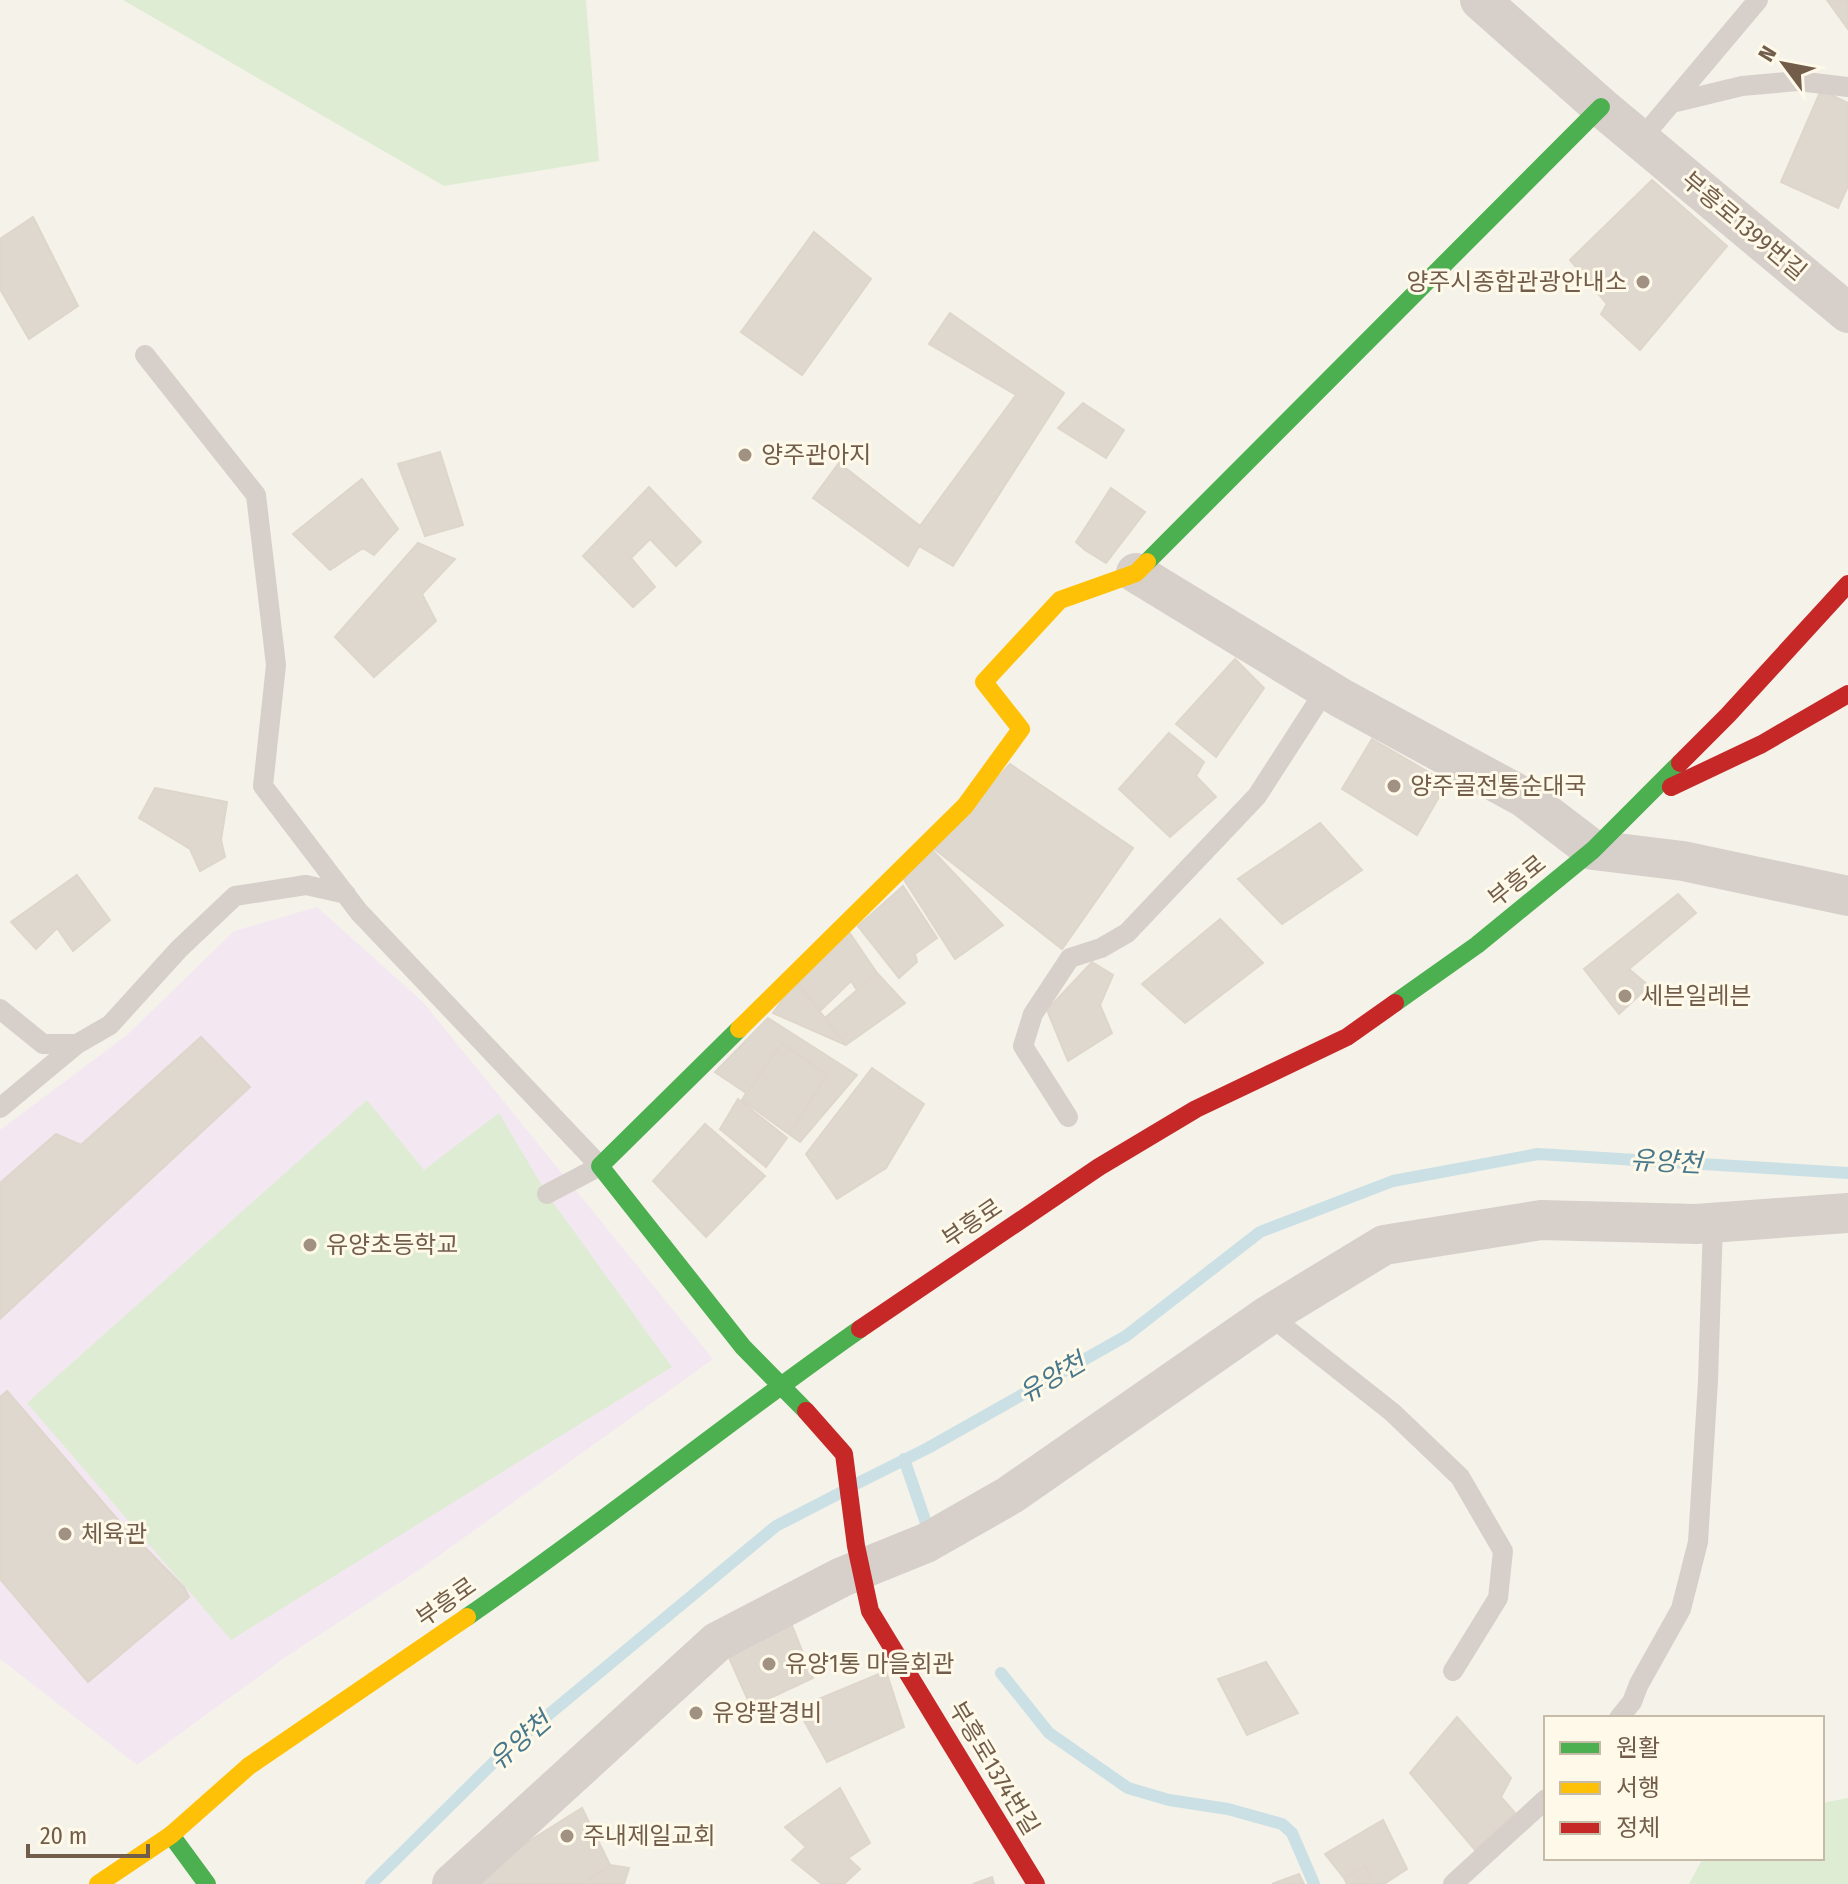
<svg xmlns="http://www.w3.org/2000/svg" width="1848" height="1884" viewBox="0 0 1848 1884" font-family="'Fira Sans Condensed','Noto Sans KR',sans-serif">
<rect width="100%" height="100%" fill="#f5f2e9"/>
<!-- education -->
<path fill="#f3e8f1" d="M 317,907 L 423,1002 L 713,1359 L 419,1570 L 287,1656 L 137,1765 L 0,1659 L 0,1130 L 127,1035 L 234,931 Z"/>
<!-- green -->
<path fill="#dfecd4" d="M 123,0 L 586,0 L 599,161 L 444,186 Z
M 367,1100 L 424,1170 L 499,1113 L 547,1194 L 672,1367 L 231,1640 L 27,1403 Z
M 1848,1798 L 1848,1884 L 1689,1884 L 1703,1858 L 1822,1858 L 1822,1803 Z"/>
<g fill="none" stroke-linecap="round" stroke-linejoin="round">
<!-- stream -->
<path stroke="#cbe0e5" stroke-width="12" d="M 904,1459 L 926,1523
M 856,1484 L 928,1448 L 1126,1336 L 1260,1232 L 1393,1181 L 1538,1154 L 1848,1173
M 1001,1673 L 1049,1733 L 1128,1788 L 1169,1800 L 1228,1809 L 1282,1824 L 1292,1833 L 1314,1884
M 371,1884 L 506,1750 L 776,1526 L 840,1493"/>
</g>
<!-- building -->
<path fill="#dfd8ce" stroke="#ded6cb" stroke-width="2" d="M 1827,0 L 1848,0 L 1848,29 Z
M 1821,90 L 1848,103 L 1848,186 L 1838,208 L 1781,182 Z
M 1652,180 L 1727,246 L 1640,350 L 1601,314 L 1607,304 L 1570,260 Z
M 33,217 L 78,306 L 29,339 L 0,289 L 0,239 Z
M 814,232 L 871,279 L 802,375 L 741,332 Z
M 950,313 L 1064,393 L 953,566 L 919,546 L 908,566 L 813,498 L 839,463 L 920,526 L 1016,395 L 929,344 Z
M 1083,403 L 1124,430 L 1106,458 L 1058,428 Z
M 440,452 L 463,525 L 425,536 L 398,464 Z
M 362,479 L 398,529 L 374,555 L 363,548 L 330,570 L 293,534 Z
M 649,487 L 701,542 L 676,566 L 650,539 L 631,558 L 655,587 L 633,607 L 583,556 Z
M 1111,488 L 1145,512 L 1106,563 L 1085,550 L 1076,542 Z
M 418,543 L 455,559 L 422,594 L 436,621 L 374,677 L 335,637 Z
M 1235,659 L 1264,688 L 1216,757 L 1176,724 Z
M 1169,733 L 1204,762 L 1196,776 L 1216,797 L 1170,837 L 1119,789 Z
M 1372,739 L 1447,783 L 1417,835 L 1342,789 Z
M 1010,764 L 1133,848 L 1062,949 L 933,848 Z
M 155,788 L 227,802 L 221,840 L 225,857 L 200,871 L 190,849 L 139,818 Z
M 1320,823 L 1362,870 L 1282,924 L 1238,879 Z
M 932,850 L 1003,925 L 955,959 L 903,878 Z
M 77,875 L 110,920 L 73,951 L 57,928 L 36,949 L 11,922 Z
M 903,886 L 937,938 L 915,954 L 917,962 L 899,978 L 858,926 Z
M 1678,894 L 1696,913 L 1629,969 L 1649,986 L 1619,1014 L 1584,969 Z
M 1220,919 L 1263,963 L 1185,1023 L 1142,984 Z
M 847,929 L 877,973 L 857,990 L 851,981 L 820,1011 L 796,981 Z
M 1092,962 L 1113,975 L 1100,1005 L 1112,1033 L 1068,1061 L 1047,1010 Z
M 877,973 L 905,1003 L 846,1045 L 825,1018 Z
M 796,981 L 846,1045 L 773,1013 Z
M 768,1018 L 857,1075 L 800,1142 L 742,1100 L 746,1093 L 715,1072 Z
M 201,1037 L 250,1087 L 0,1319 L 0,1183 L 56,1134 L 81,1145 Z
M 782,1043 L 827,1075 L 789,1134 L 742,1100 Z
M 872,1068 L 924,1104 L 886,1168 L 837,1199 L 806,1154 Z
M 738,1099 L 787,1138 L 766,1167 L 720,1129 Z
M 705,1124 L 765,1176 L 706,1237 L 653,1181 Z
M 7,1391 L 118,1520 L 184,1587 L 189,1597 L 88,1682 L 0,1579 L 0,1397 Z
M 787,1613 L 813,1678 L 751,1707 L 726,1651 Z
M 1266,1662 L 1298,1713 L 1247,1735 L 1218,1679 Z
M 886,1671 L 904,1727 L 827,1762 L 797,1708 Z
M 1457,1717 L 1511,1778 L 1501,1797 L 1515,1813 L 1475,1850 L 1410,1773 Z
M 840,1788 L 870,1843 L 848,1858 L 860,1869 L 844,1884 L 822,1884 L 792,1860 L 806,1847 L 785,1827 Z
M 582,1808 L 610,1865 L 583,1884 L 461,1884 Z
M 1383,1820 L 1407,1869 L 1384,1884 L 1372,1884 L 1366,1865 L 1344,1878 L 1325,1854 Z
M 610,1865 L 629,1868 L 624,1884 L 583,1884 Z
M 1366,1865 L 1372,1884 L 1347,1884 L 1344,1878 Z
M 1299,1874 L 1304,1884 L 1272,1884 Z
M 992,1877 L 994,1884 L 973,1884 Z"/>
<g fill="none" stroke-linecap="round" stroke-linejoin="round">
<!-- lane -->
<path stroke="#d7d0ca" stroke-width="20" d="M 1672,103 L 1742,86 L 1798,81 L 1848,87
M 1641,139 L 1758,0
M 145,355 L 256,495 L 276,665 L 263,786 L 359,912 L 600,1166 L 547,1194
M 0,1009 L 43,1044 L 77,1044
M 0,1108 L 77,1044 L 110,1025 L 179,949 L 235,896 L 306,885 L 346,894
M 1068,1117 L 1023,1046 L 1033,1014 L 1070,958 L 1101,948 L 1127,933 L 1257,796 L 1326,689
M 1269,1315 L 1392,1412 L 1460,1477 L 1503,1551 L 1498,1598 L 1453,1671
M 1619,1718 L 1632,1702 L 1639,1684 L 1681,1609 L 1698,1542 L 1708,1381 L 1713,1223
M 1453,1884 L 1546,1799"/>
<!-- street -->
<path stroke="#d7d0ca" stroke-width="40" d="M 1480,0 L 1601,107 L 1848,313
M 1136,573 L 1341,698 L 1525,798 L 1593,850 L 1683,861 L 1848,896
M 452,1884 L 717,1642 L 842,1577 L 926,1543 L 1010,1495 L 1269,1315 L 1384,1245 L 1541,1220 L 1696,1224 L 1848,1213"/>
<!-- fast -->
<path stroke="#4caf50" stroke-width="18" d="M 1147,562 L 1601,107
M 1395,1003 L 1477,945 L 1593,850 L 1680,763
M 739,1029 L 600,1166 L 743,1347 L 806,1411
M 467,1617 C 601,1525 727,1422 860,1329
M 171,1835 L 207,1884"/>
<!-- slow -->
<path stroke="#ffc107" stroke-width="18" d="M 739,1029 L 965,806 L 1021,729 L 984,682 L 1060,600 L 1136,573 L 1147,562
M 98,1884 L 171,1835 L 249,1766 L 467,1617"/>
<!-- jam -->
<path stroke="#c62828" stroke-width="18" d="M 1680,763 L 1728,715 L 1848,584
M 1671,787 L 1762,744 L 1848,694
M 860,1329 L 1099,1167 L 1196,1109 L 1347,1037 L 1395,1003
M 806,1411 L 844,1454 L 856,1546 L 870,1611 L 1036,1884"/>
</g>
<!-- markers -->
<g fill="#a09182" stroke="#fef9e9" stroke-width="3">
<circle cx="1643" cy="282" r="8"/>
<circle cx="745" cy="455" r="8"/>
<circle cx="1394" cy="786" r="8"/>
<circle cx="1625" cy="996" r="8"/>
<circle cx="310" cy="1245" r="8"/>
<circle cx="65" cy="1534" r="8"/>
<circle cx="769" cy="1664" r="8"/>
<circle cx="696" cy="1713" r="8"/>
<circle cx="567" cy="1836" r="8"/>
</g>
<g text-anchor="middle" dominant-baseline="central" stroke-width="6" stroke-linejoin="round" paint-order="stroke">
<!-- street labels -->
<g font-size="24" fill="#725d4a" stroke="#fef9e9">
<text transform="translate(1744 226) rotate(40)">부흥로1399번길</text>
<text transform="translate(1517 881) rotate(-39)">부흥로</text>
<text transform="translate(972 1223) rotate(-34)">부흥로</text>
<text transform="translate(446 1602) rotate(-35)">부흥로</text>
<text transform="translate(994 1768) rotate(59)">부흥로1374번길</text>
</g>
<!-- poi labels -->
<g font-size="24" fill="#725d4a" stroke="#fef9e9" text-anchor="start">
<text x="1627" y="282" text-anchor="end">양주시종합관광안내소</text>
<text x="761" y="455">양주관아지</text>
<text x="1410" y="786">양주골전통순대국</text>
<text x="1641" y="996">세븐일레븐</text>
<text x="326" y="1245">유양초등학교</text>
<text x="81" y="1534">체육관</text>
<text x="785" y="1664">유양1통 마을회관</text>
<text x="712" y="1713">유양팔경비</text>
<text x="583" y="1836">주내제일교회</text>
</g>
<!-- water labels -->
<g font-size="26" font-style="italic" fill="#48788b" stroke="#fef9e9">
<text transform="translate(1666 1162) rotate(3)">유양천</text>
<text transform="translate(1052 1378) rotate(-30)">유양천</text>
<text transform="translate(520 1741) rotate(-41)">유양천</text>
</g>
</g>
<!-- legend -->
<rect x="1544" y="1716" width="280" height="144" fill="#fef9e9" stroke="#c6bba9" stroke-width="2"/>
<rect x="1560" y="1742" width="40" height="12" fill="#4caf50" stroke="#c6bba9" stroke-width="2"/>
<text x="1616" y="1756" font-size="24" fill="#725d4a">원활</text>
<rect x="1560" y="1782" width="40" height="12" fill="#ffc107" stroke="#c6bba9" stroke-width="2"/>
<text x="1616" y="1796" font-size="24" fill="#725d4a">서행</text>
<rect x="1560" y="1822" width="40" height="12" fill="#c62828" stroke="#c6bba9" stroke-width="2"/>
<text x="1616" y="1836" font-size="24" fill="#725d4a">정체</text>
<!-- north arrow -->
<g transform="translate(1784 64) rotate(302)" stroke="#fef9e9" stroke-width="6" paint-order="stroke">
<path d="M0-6L14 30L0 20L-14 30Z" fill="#725d4a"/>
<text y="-12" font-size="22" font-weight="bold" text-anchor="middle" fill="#725d4a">N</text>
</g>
<!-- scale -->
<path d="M28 1844v12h120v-12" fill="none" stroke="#725d4a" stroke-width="4"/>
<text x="40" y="1844" font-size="24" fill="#725d4a" stroke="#fef9e9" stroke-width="6" paint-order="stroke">20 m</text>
</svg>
